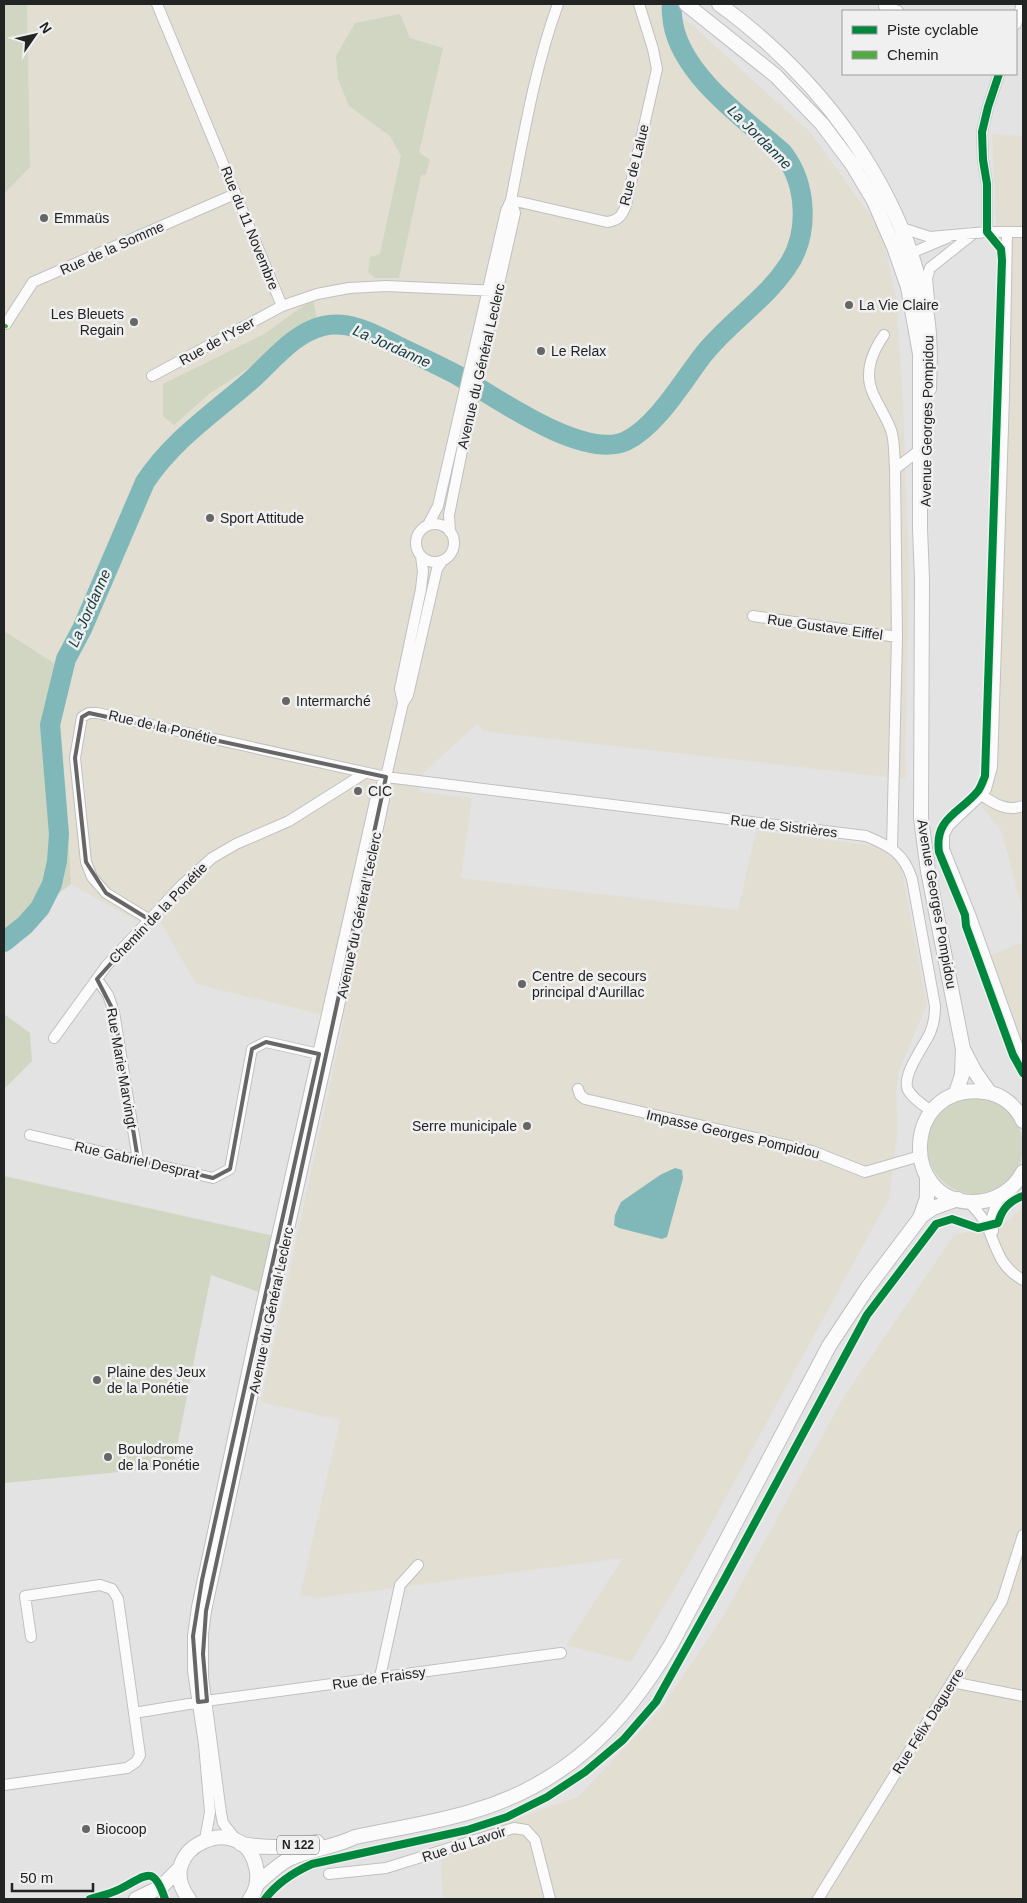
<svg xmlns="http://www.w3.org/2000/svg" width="1027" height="1903" viewBox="0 0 1027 1903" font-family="Arial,sans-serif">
<rect width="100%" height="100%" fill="#e3e3e3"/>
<!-- industrial -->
<path fill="#e2ded2" d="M 27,4 L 663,4 L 692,25 L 810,132 L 881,230 L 896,297 L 903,404 L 909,572 L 905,779 L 482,731 L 478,723 L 421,775 L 420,792 L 472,798 L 461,878 L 738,910 L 756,831 L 900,849 L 904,883 L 927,1004 L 899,1070 L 896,1094 L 898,1127 L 889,1198 L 700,1545 L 631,1662 L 566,1645 L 623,1558 L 318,1598 L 300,1595 L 340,1420 L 261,1402 L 344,1020 L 196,984 L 158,918 L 137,921 L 71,884 L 57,665 L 4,631 L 4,194 L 30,167 Z
M 992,134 L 1023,136 L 1023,910 L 1001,830 L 982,807 L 997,247 Z
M 1023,942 L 1023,1054 L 990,956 Z
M 1023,1208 L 1023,1899 L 443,1899 L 440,1845 L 578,1797 L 660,1710 L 724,1615 L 843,1398 L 954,1235 L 1005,1223 Z"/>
<!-- green -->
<path fill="#d1d6c3" d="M 4,4 L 27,4 L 30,167 L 4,194 Z
M 400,14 L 410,38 L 443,48 L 419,152 L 430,160 L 426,174 L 421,176 L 399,278 L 375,278 L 368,272 L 370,257 L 380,254 L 401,156 L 390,136 L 349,106 L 338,79 L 336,56 L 355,23 Z
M 313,299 L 317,319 L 252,366 L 209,394 L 174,425 L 163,416 L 163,384 L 264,334 Z
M 4,631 L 57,665 L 71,884 L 4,935 Z
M 4,1014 L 30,1033 L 32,1061 L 4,1089 Z
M927 1146a48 48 0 1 1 96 0a48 48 0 1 1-96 0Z
M 4,1176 L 274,1236 L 262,1293 L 211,1275 L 173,1467 L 4,1483 Z"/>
<!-- water -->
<path fill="#80b8ba" d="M 675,1168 L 682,1170 L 683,1178 L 667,1237 L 662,1239 L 619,1228 L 614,1225 L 615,1215 L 621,1202 L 660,1175 Z"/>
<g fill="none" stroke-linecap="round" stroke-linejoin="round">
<!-- river -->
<path stroke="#80b8ba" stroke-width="20" d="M 4,942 L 25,925 L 40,908 L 52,884 L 57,861 L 59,834 L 50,725 L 66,659 L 82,629 L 145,482 C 173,440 212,414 249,382 C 271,363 293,333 323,326 C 352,319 381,338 406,350 C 423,358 440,366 457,375 C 494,396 583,461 626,441 C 656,427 683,381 703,355 C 728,323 764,301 787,267 C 810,234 807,184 783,153 C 745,119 682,76 673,23 C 672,16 671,10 672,4"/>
<!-- minor casing -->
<g stroke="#c0c0c1" stroke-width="12">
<path id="minor" d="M 157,4 L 282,306 L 317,294 L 349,288 L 386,286 L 498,291
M 884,6 L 898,11
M 1016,24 L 1022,4
M 511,200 L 607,222 C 619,220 622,216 626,205 L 657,69 L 653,49 L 639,4
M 902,228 L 930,237 L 987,232 L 1023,232
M 987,232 L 987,184 L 983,160 L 982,132 L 988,107 L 999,74
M 1007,232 L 1004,396 L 992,767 L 986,789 L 981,795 L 949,825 L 944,834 L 944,849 L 970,914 L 1023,1062
M 911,253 L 947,238
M 929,300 L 927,278 L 930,268 L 974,233
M 6,324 L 33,282 L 235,194
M 884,335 C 873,351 864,371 872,391 C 877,404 886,416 891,430 C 895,441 894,456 895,469
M 152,376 L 282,306
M416 543a19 19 0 1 1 38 0a19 19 0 1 1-38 0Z
M 428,525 L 438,506 L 506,211 L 511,200 C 524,134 535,67 558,4
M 450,532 L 449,515 L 468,421 L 515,213 L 511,200
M 753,616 L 897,637
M 403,703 L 400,689 L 421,589 L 423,571 L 421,556
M 981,795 C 995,804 1007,812 1023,806
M 892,848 L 897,637 L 895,469 L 921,449
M 150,920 L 106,893 L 92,877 L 86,862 L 75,758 L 82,717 L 89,713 L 97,713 L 386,777 L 866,836 C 890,846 904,853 912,879 L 935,1006 C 935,1016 934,1024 930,1033 C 924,1046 901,1076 908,1090 C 913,1099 923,1105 931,1111
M 97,979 L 108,995 L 114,1012 L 138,1160
M 54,1038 L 107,965 L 181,886 L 212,858 L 236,844 L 289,821 L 365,773
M 578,1089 L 580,1095 L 585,1099 L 812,1151 L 865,1172 L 920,1156
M 30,1135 L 213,1178 L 230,1169 L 252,1049 L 266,1042 L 319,1054
M 969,1202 C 975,1209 982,1216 986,1224 C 997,1247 998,1266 1023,1280
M 993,1231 L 992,1217 L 999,1196
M 380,1677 L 400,1585 L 418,1565
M 952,1682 L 1023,1696
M 134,1713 L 213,1700 L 561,1653
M 4,1785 L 127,1768 L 136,1762 L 140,1755 L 118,1599 L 112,1589 L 100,1585 L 25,1596 L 31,1637
M 205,1840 L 210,1812 L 204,1744 L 193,1671 L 193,1636 L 197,1607 L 261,1307 L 376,797 L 383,782
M 237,1841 L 223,1823 L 221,1813 L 203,1677 L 203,1634 L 206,1611 L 274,1296 L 366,885 L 384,799 L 386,777 L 403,703 L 408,695 L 437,569 L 442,561
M 329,1874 L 386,1868 L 514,1828 L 526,1830 L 535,1840 L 550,1899
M 818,1899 L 1002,1601 L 1023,1535"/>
</g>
<!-- major casing -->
<g stroke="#c0c0c1" stroke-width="16">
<path id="major" d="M 686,4 L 776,76 L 822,124 L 852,164 L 874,201 L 894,247 L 908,287 L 920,354 L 920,528 L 922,579 L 921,818 L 928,871 L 963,1049 L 962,1075 L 956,1093
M 719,4 C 819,77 900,183 925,305 C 931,333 930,361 929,389
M 963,1049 L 975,1072 L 990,1093
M 1023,1121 C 1016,1106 1002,1094 985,1092 C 903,1081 898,1202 973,1202 C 994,1202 1013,1191 1023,1172
M 920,1217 L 933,1208 L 958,1199
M 241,1844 C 268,1849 291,1847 317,1842
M 257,1884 C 268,1875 278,1864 291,1858 C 312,1849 335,1847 355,1837 C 393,1829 433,1823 470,1812 C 565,1785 624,1725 672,1643 L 829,1346 L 868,1287 L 920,1218 L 927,1198 L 927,1176
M 136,1899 L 161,1887 L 180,1868
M 189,1899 C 150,1849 243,1807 256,1867 C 259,1878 257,1889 250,1899"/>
</g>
<!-- minor -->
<use href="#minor" stroke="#fbfbfb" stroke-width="10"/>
<!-- major -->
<use href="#major" stroke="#fbfbfb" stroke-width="14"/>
<!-- quiet -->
<path stroke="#53aa43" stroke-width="6" stroke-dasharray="12 6" stroke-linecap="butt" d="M 4,327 L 6,324"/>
<!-- cycleway casing -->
<g stroke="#f0f0f1" stroke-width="11">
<path id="cycleway" d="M 999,74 L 988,107 L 982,132 L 983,160 L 987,184 L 987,232 L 1001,249 L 1002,260 L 985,776 C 983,781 981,787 978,791 C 960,813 934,818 939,852 L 965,915 L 966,926 L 1013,1055 L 1023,1073
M 90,1899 C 100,1896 110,1894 120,1889 C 146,1876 153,1863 165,1899
M 265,1899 C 277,1883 294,1872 312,1864 L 467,1830 L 507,1817 L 547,1797 L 585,1772 L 623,1740 L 656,1702 L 724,1580 L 867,1315 L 936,1224 L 952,1219 L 978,1228 L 998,1223 C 1002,1209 1009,1201 1023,1196"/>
</g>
<!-- cycleway -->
<use href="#cycleway" stroke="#00873e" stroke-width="8"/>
</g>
<!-- marked area -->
<path fill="none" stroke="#666" stroke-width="4" stroke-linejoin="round" d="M 89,713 L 386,777 L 206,1611 L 203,1654 L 207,1701 L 198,1702 L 193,1636 L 202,1580 L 319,1054 L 266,1042 L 252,1049 L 230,1169 L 213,1178 L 138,1160 L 114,1012 L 97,979 L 150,920 L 106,893 L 86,862 L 75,758 L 82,717 Z"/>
<!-- markers -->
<g fill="#666" stroke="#f0f0f1" stroke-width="2">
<circle cx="44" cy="218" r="5"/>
<circle cx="849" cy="305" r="5"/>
<circle cx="134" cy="322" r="5"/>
<circle cx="541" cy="351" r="5"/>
<circle cx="210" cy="518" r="5"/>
<circle cx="286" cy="701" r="5"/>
<circle cx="358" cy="791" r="5"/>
<circle cx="522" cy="984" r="5"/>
<circle cx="527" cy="1126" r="5"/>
<circle cx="97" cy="1380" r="5"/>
<circle cx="108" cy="1457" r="5"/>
<circle cx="86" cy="1829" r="5"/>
</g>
<g text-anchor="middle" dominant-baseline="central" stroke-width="5" stroke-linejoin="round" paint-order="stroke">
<!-- shield labels -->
<rect fill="#f0f0f1" stroke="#606061" stroke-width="1" x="277" y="1835.5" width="42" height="19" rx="4"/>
<g font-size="12" font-weight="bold" fill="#222323">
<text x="298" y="1845">N 122</text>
</g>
<!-- street labels -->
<g font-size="14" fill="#222323" stroke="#f0f0f1">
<text transform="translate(634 165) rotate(-76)">Rue de Lalue</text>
<text transform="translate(250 228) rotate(68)">Rue du 11 Novembre</text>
<text transform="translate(112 248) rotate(-24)">Rue de la Somme</text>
<text transform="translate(217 341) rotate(-29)">Rue de l'Yser</text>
<text transform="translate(481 366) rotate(-77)">Avenue du Général Leclerc</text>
<text transform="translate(927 421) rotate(-89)">Avenue Georges Pompidou</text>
<text transform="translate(825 627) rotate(8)">Rue Gustave Eiffel</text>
<text transform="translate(163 727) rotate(13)">Rue de la Ponétie</text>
<text transform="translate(784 826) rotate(7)">Rue de Sistrières</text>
<text transform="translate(937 904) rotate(80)">Avenue Georges Pompidou</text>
<text transform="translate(158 913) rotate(-46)">Chemin de la Ponétie</text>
<text transform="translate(359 915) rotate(-78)">Avenue du Général Leclerc</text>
<text transform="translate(122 1068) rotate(80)">Rue Marie Marvingt</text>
<text transform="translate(733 1134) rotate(13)">Impasse Georges Pompidou</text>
<text transform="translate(137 1160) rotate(13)">Rue Gabriel Desprat</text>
<text transform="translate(271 1310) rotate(-78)">Avenue du Général Leclerc</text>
<text transform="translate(379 1678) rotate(-8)">Rue de Fraissy</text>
<text transform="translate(928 1721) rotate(-58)">Rue Félix Daguerre</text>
<text transform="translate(464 1844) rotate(-18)">Rue du Lavoir</text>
</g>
<!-- poi labels -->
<g font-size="14" fill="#222323" stroke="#f0f0f1" text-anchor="start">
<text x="54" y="218">Emmaüs</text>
<text x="859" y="305">La Vie Claire</text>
<text x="124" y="314" text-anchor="end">Les Bleuets<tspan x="124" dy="16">Regain</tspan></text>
<text x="551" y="351">Le Relax</text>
<text x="220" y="518">Sport Attitude</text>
<text x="296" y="701">Intermarché</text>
<text x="368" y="791">CIC</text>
<text x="532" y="976">Centre de secours<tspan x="532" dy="16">principal d'Aurillac</tspan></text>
<text x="517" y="1126" text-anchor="end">Serre municipale</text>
<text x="107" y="1372">Plaine des Jeux<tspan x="107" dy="16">de la Ponétie</tspan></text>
<text x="118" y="1449">Boulodrome<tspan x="118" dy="16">de la Ponétie</tspan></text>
<text x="96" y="1829">Biocoop</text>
</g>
<!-- water labels -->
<g font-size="15" font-style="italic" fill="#143b3d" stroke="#f0f0f1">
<text transform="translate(760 137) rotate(45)">La Jordanne</text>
<text transform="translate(392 346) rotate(24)">La Jordanne</text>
<text transform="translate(89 608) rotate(-66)">La Jordanne</text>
</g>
</g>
<!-- border -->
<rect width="1027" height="1903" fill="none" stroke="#222323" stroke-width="10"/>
<!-- legend -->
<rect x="842" y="10" width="175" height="65" fill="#f0f0f1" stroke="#9e9e9f"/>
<rect x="852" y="26" width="25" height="8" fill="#00873e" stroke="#9e9e9f"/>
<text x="887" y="35" font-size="15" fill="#222323">Piste cyclable</text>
<rect x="852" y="51" width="25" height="8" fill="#53aa43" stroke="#9e9e9f"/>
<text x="887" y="60" font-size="15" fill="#222323">Chemin</text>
<!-- north arrow -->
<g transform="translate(35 35) rotate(56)" stroke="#f0f0f1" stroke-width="4" paint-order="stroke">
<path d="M0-4L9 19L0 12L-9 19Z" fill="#222323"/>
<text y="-8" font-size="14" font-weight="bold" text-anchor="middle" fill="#222323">N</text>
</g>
<!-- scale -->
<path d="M12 1883v8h81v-8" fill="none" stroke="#222323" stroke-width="2.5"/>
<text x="20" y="1883" font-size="15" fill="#222323" stroke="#f0f0f1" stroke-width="4" paint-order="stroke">50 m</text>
</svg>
